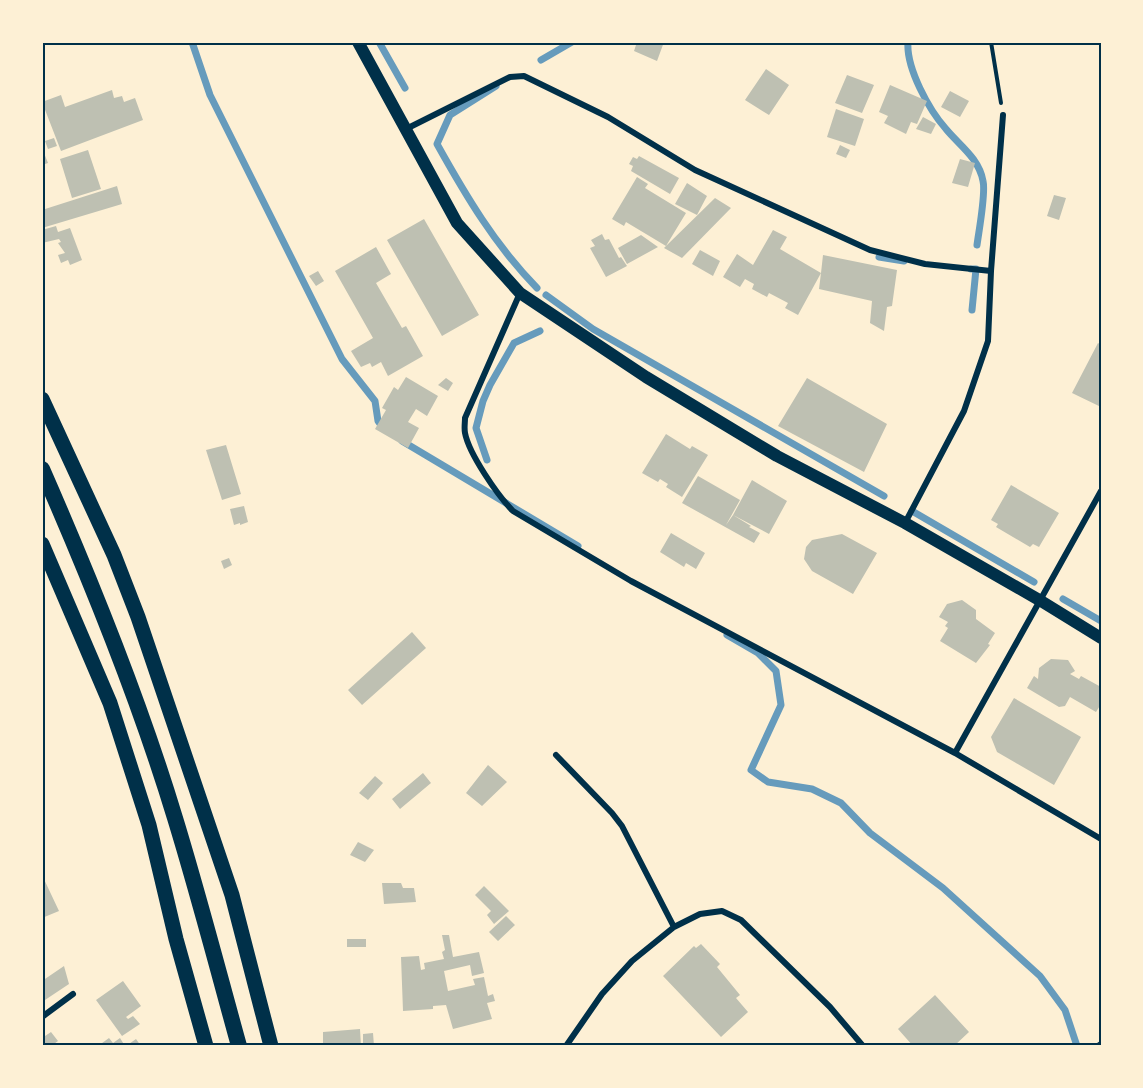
<svg xmlns="http://www.w3.org/2000/svg" width="1143" height="1088" viewBox="0 0 1143 1088" font-family="Signika,sans-serif">
<rect width="100%" height="100%" fill="#fdf0d5"/>
<g fill="none" stroke-linecap="round" stroke-linejoin="round">
<!-- stream -->
<path stroke="#669bbc" stroke-width="7" d="M 192,42 L 210,95 L 342,359 L 375,401 L 378,421 L 383,428
M 379,42 L 405,88
M 908,42 C 906,68 929,110 946,129 C 959,145 979,158 983,181 C 986,193 979,230 977,245
M 541,60 L 572,42
M 496,86 L 450,115 L 437,144 C 466,196 495,245 537,288
M 879,257 L 904,261
M 971,269 L 976,269 L 972,310
M 546,295 L 593,329 L 884,496
M 402,441 L 578,546
M 487,460 L 476,428 L 483,401 L 490,385 L 514,343 L 540,331
M 912,511 L 1034,582
M 1063,599 L 1101,621
M 727,635 L 758,653 L 776,671 L 781,705 L 751,770 L 768,782 L 812,789 L 841,803 L 870,833 L 943,888 L 1040,976 L 1065,1010 L 1077,1046"/>
</g>
<!-- building -->
<path fill="#bec0b2" d="M 637,42 L 664,42 L 657,61 L 634,51 Z
M 766,69 L 789,85 L 769,115 L 745,100 Z
M 847,75 L 874,85 L 862,113 L 835,103 Z
M 890,85 L 927,101 L 917,124 L 911,122 L 906,134 L 884,123 L 888,116 L 879,112 Z
M 112,90 L 114,98 L 122,96 L 124,102 L 135,98 L 143,120 L 61,151 L 42,102 L 61,95 L 65,107 Z
M 950,91 L 969,101 L 960,117 L 941,107 Z
M 836,109 L 864,119 L 855,146 L 827,137 Z
M 923,117 L 936,124 L 931,134 L 916,129 Z
M 54,138 L 57,146 L 48,149 L 45,141 Z
M 840,145 L 850,150 L 846,158 L 836,154 Z
M 88,150 L 101,189 L 72,198 L 60,159 Z
M 44,153 L 48,163 L 42,165 L 42,154 Z
M 639,156 L 679,178 L 670,194 L 631,171 L 633,166 L 629,164 L 633,157 L 637,159 Z
M 960,159 L 975,163 L 968,187 L 952,183 Z
M 637,177 L 648,184 L 645,188 L 686,213 L 666,246 L 715,198 L 731,208 L 682,258 L 664,248 L 666,246 L 626,222 L 624,226 L 612,219 Z
M 687,183 L 707,196 L 697,215 L 675,204 Z
M 117,186 L 122,204 L 42,228 L 42,210 Z
M 1054,195 L 1066,198 L 1059,220 L 1047,216 Z
M 424,219 L 479,315 L 442,336 L 387,240 Z
M 56,226 L 58,232 L 70,228 L 82,260 L 70,265 L 68,260 L 61,263 L 58,255 L 65,253 L 58,243 L 61,242 L 59,239 L 42,243 L 42,230 Z
M 773,230 L 787,237 L 780,249 L 821,273 L 823,255 L 897,270 L 892,306 L 887,307 L 884,331 L 870,323 L 872,301 L 819,289 L 821,273 L 798,315 L 785,308 L 788,303 L 769,293 L 767,297 L 752,289 L 754,284 L 745,279 L 740,287 L 723,277 L 737,254 L 753,265 Z
M 602,234 L 605,240 L 609,239 L 619,258 L 621,257 L 627,266 L 606,277 L 590,248 L 595,246 L 591,240 Z
M 641,235 L 658,247 L 627,264 L 618,248 Z
M 376,247 L 391,274 L 376,283 L 402,328 L 406,326 L 423,356 L 388,376 L 381,362 L 372,367 L 370,363 L 361,367 L 351,351 L 373,338 L 335,271 Z
M 700,250 L 720,261 L 713,276 L 692,264 Z
M 318,271 L 324,281 L 316,286 L 309,276 Z
M 1098,343 L 1101,345 L 1101,407 L 1072,393 Z
M 406,377 L 438,396 L 427,416 L 416,409 L 408,422 L 419,428 L 408,448 L 375,429 L 386,410 L 382,408 L 394,387 L 398,390 Z
M 446,378 L 453,383 L 448,391 L 438,385 Z
M 807,378 L 887,424 L 864,472 L 778,426 Z
M 666,434 L 690,449 L 692,446 L 708,455 L 682,497 L 666,487 L 668,484 L 660,479 L 658,482 L 642,473 Z
M 226,445 L 241,494 L 222,500 L 206,450 Z
M 698,476 L 740,500 L 726,525 L 733,515 L 751,526 L 749,527 L 760,533 L 754,543 L 682,503 Z
M 752,480 L 787,501 L 769,534 L 733,515 Z
M 1011,485 L 1059,513 L 1039,547 L 1033,544 L 1030,547 L 996,527 L 998,524 L 991,520 Z
M 244,506 L 248,522 L 240,525 L 240,523 L 234,525 L 230,509 Z
M 671,533 L 705,553 L 696,569 L 686,563 L 684,567 L 660,552 Z
M 842,534 L 877,553 L 853,594 L 812,571 L 804,559 L 806,547 L 812,540 Z
M 229,558 L 232,565 L 224,569 L 221,561 Z
M 962,600 L 976,610 L 976,619 L 995,633 L 988,644 L 990,645 L 976,663 L 940,641 L 948,628 L 945,626 L 948,622 L 939,617 L 947,604 Z
M 412,632 L 426,648 L 362,705 L 348,690 Z
M 1051,659 L 1068,660 L 1075,671 L 1070,674 L 1079,679 L 1081,676 L 1101,687 L 1101,704 L 1096,712 L 1070,697 L 1065,706 L 1059,707 L 1027,688 L 1034,676 L 1038,679 L 1039,668 Z
M 1014,698 L 1081,737 L 1054,785 L 997,752 L 991,737 Z
M 488,765 L 507,782 L 482,806 L 466,793 Z
M 423,773 L 431,783 L 400,809 L 392,799 Z
M 375,776 L 383,783 L 368,800 L 359,793 Z
M 358,842 L 374,850 L 365,862 L 350,855 Z
M 42,875 L 59,911 L 42,918 Z
M 382,883 L 401,883 L 403,888 L 414,888 L 416,902 L 384,904 Z
M 484,886 L 509,911 L 494,924 L 487,915 L 491,911 L 475,895 Z
M 506,916 L 515,925 L 498,941 L 489,932 Z
M 442,935 L 449,935 L 453,957 L 479,952 L 484,973 L 472,976 L 470,965 L 444,971 L 448,991 L 475,985 L 473,979 L 484,977 L 488,996 L 493,994 L 495,1001 L 487,1003 L 492,1019 L 453,1029 L 446,1005 L 433,1006 L 433,1009 L 403,1011 L 401,957 L 419,956 L 421,970 L 425,969 L 424,963 L 444,959 L 442,952 L 445,950 Z
M 347,939 L 366,939 L 366,947 L 347,947 Z
M 701,944 L 720,964 L 717,967 L 740,995 L 736,998 L 748,1012 L 721,1037 L 663,976 L 694,946 L 696,948 Z
M 64,966 L 69,984 L 42,1002 L 42,981 Z
M 123,981 L 141,1006 L 126,1017 L 128,1019 L 133,1016 L 140,1024 L 122,1036 L 96,1000 Z
M 935,995 L 969,1032 L 954,1046 L 913,1046 L 898,1029 Z
M 360,1029 L 361,1046 L 323,1045 L 323,1032 Z
M 51,1032 L 58,1041 L 51,1046 L 42,1046 L 42,1038 Z
M 373,1033 L 374,1046 L 363,1046 L 363,1034 Z
M 109,1038 L 113,1043 L 120,1038 L 125,1046 L 98,1046 Z
M 136,1039 L 141,1046 L 126,1046 Z"/>
<g fill="none" stroke-linecap="round" stroke-linejoin="round">
<!-- path -->
<path stroke="#003049" stroke-width="4" d="M 991,42 L 1001,103"/>
<!-- minor -->
<path stroke="#003049" stroke-width="6" d="M 406,129 L 510,77 L 524,76 L 608,117 L 695,170 L 870,250 L 925,264 L 991,271
M 520,293 L 465,418 C 465,423 464,428 465,433 C 469,454 498,496 513,511 L 631,581 L 955,753 L 1101,839
M 905,523 L 964,411 L 988,341 L 991,271 L 1003,115
M 955,753 L 1101,491
M 556,755 L 612,813 L 622,826 L 674,927 L 700,914 L 722,911 L 741,920 L 830,1007 L 863,1046
M 42,1017 L 73,994
M 566,1046 L 602,994 L 632,961 L 674,927
M 1098,1046 L 1101,1044"/>
<!-- secondary -->
<path stroke="#003049" stroke-width="12" d="M 358,42 L 457,223 L 520,293 L 646,377 L 777,456 L 905,523 L 1041,601 L 1101,638"/>
<!-- primary -->
<path stroke="#003049" stroke-width="15" d="M 42,399 L 114,555 L 138,617 L 232,895 L 271,1046
M 42,544 L 110,703 L 149,825 L 176,939 L 206,1046"/>
<!-- trunk -->
<path stroke="#003049" stroke-width="16" d="M 42,469 C 92,583 139,699 175,818 C 198,893 218,970 239,1046"/>
</g>
<!-- border -->
<rect width="1143" height="1088" fill="none" stroke="#fdf0d5" stroke-width="87"/>
<rect x="44" y="44" width="1056" height="1000" fill="none" stroke="#003049" stroke-width="2"/>
</svg>
